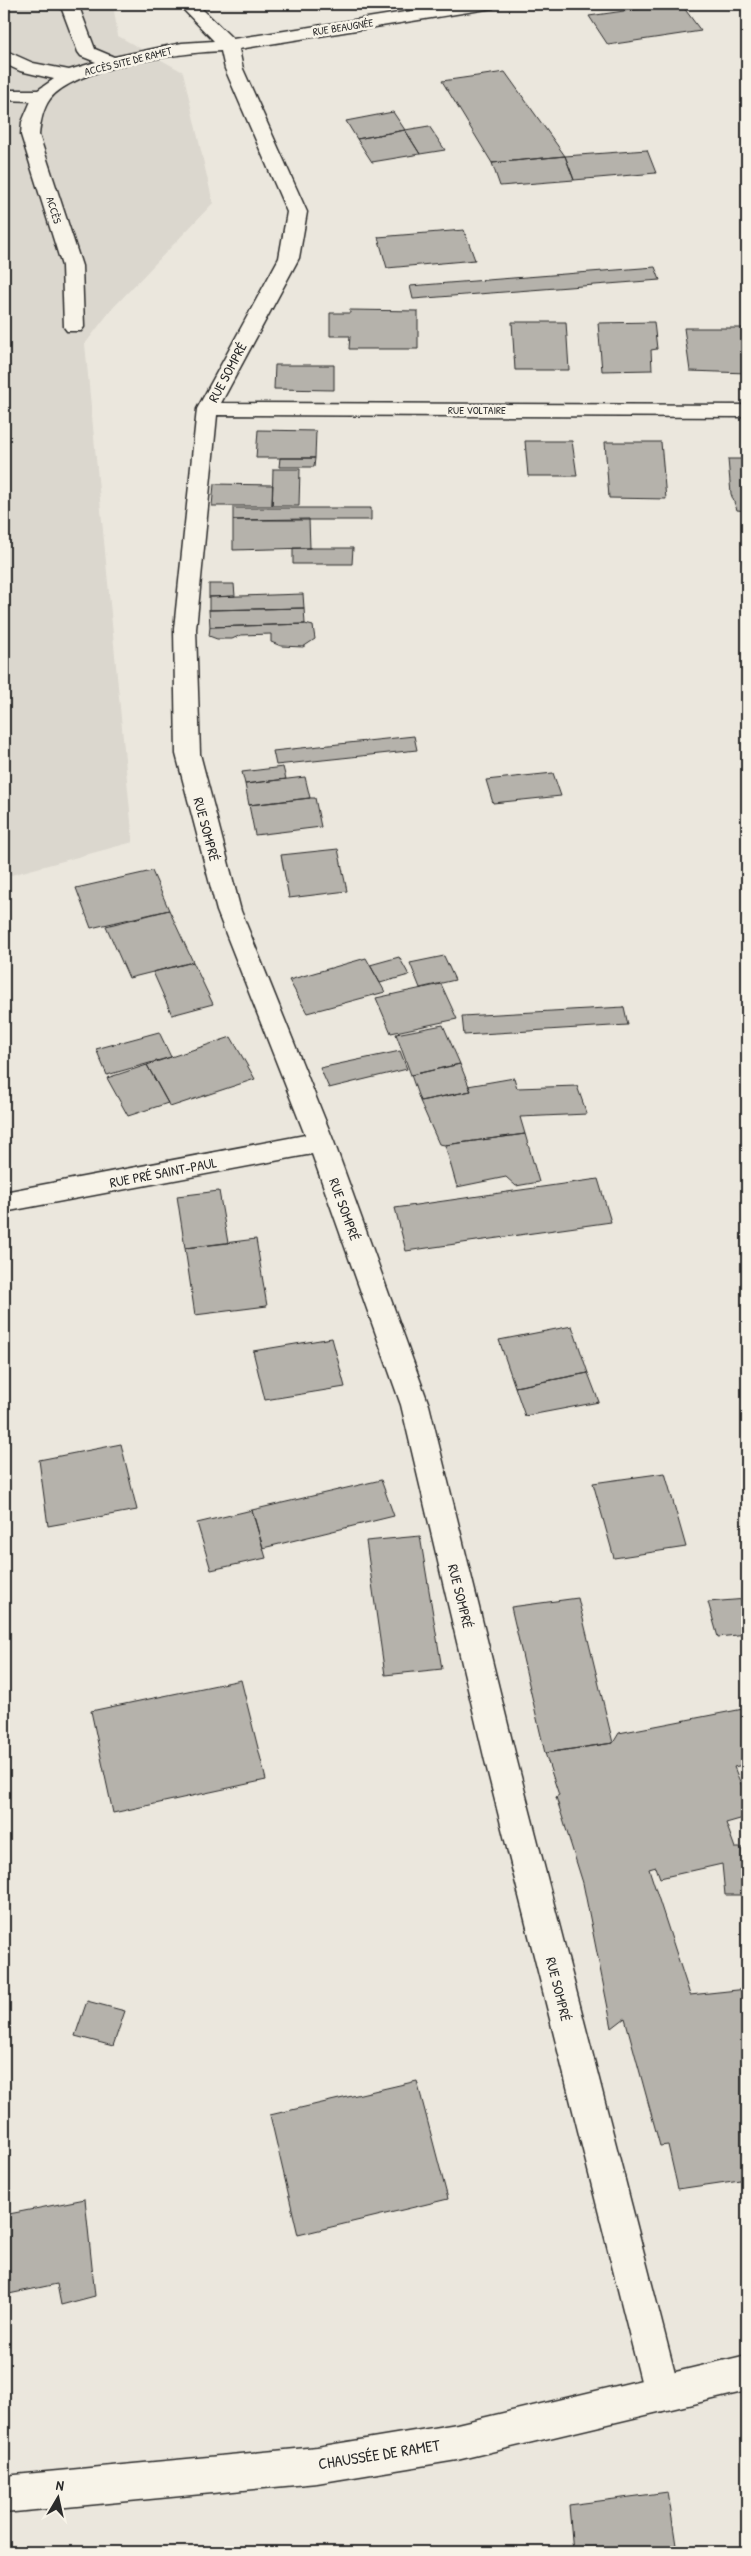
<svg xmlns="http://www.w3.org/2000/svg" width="751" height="2556" viewBox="0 0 751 2556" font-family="'Patrick Hand',sans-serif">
<rect width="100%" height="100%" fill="#ebe7dd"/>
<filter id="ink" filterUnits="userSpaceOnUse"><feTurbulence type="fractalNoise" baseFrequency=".02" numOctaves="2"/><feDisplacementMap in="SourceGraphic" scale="10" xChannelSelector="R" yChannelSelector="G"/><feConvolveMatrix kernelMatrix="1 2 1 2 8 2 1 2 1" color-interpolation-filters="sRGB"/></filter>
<g filter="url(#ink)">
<!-- built -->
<path fill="#dbd7ce" d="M 4,4 L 113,4 L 118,36 L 183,72 L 213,203 L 111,310 L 85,344 L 133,842 L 4,877 Z"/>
<!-- building -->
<path fill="#b5b2ab" stroke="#2b2b2b" d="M 326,4 L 351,4 L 353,6 L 329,9 Z
M 673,4 L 681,4 L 701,31 L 608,45 L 589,16 Z
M 505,72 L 565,156 L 492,163 L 442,81 Z
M 393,112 L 405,130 L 357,139 L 346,121 Z
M 429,126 L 445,150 L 420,154 L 405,130 Z
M 405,130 L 420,154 L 372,162 L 357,139 Z
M 647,150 L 656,173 L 574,180 L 565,156 Z
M 565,156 L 574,180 L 500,186 L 492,163 Z
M 464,230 L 475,260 L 387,268 L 378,237 Z
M 655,267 L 660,280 L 413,299 L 410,286 Z
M 350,310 L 418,311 L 418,349 L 349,349 L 350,336 L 330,336 L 330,313 L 350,313 Z
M 512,322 L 566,322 L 569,370 L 515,370 Z
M 654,322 L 657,349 L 651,350 L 652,370 L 602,371 L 598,323 Z
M 684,328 L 747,328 L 747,373 L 690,371 Z
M 275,365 L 334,365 L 334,390 L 274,389 Z
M 258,430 L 316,431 L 315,458 L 256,458 Z
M 525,441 L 572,441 L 577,476 L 528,476 Z
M 605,442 L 661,442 L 666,499 L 609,498 Z
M 280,458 L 315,458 L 314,467 L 279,467 Z
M 728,459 L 747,459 L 747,511 L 737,510 L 731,494 Z
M 273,469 L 300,469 L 299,506 L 272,506 Z
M 214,484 L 273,485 L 272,506 L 212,506 Z
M 233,508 L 371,508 L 371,520 L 233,520 Z
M 309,519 L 310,548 L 233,550 L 233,520 Z
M 293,548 L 353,548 L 352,564 L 293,564 Z
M 209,584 L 234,584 L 235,596 L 209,597 Z
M 303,594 L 304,608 L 209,610 L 209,597 Z
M 304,608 L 305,624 L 210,627 L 209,610 Z
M 305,624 L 313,626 L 315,639 L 303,647 L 281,646 L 271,642 L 271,634 L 241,635 L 232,639 L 217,639 L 209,636 L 210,627 Z
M 414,736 L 417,750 L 276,765 L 273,751 Z
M 283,767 L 286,779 L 245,784 L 242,772 Z
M 553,773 L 561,796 L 493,803 L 486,780 Z
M 305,777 L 310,798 L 249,805 L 245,784 Z
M 310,798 L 315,798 L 321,827 L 255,835 L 249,805 Z
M 338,849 L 347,891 L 289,898 L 281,855 Z
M 152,871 L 169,910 L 91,928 L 76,888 Z
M 169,910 L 193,962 L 129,978 L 106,926 Z
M 444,956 L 455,980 L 420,988 L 410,963 Z
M 399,957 L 409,975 L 380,983 L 370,965 Z
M 366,958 L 385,992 L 307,1013 L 289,980 Z
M 193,962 L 213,1004 L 172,1015 L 153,972 Z
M 441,984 L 457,1019 L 391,1033 L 376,998 Z
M 624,1007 L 628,1025 L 464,1035 L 462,1016 Z
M 443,1025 L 460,1064 L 411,1075 L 396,1034 Z
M 159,1032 L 171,1057 L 107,1075 L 96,1049 Z
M 231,1037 L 255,1079 L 170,1107 L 147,1065 Z
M 400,1051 L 407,1069 L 329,1088 L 320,1068 Z
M 460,1064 L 471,1091 L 420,1101 L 411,1075 Z
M 147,1065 L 168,1103 L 128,1116 L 107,1078 Z
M 514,1078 L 517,1088 L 577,1086 L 587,1114 L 520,1117 L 525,1134 L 445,1145 L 439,1144 L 420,1101 L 471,1091 L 468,1086 Z
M 525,1134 L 539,1182 L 516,1186 L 506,1177 L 457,1187 L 445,1145 Z
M 598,1179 L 611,1222 L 406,1251 L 395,1208 Z
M 219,1191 L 228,1243 L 185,1248 L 177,1196 Z
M 256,1239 L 267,1306 L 195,1315 L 185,1248 Z
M 572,1326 L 588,1373 L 515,1387 L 499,1340 Z
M 332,1338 L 345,1387 L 265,1400 L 253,1351 Z
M 588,1373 L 599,1402 L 525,1416 L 515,1387 Z
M 121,1444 L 137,1510 L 48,1526 L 39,1460 Z
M 665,1473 L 686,1547 L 614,1558 L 593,1483 Z
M 381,1480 L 394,1516 L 263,1548 L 252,1510 Z
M 252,1510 L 266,1558 L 211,1570 L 197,1523 Z
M 420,1536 L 442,1669 L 385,1675 L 366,1541 Z
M 578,1598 L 613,1743 L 545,1753 L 511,1607 Z
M 747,1599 L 747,1634 L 718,1637 L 708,1602 Z
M 241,1680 L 266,1780 L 113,1813 L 91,1711 Z
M 743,1709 L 747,1719 L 747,1764 L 734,1767 L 747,1799 L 747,1817 L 726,1823 L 735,1848 L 747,1848 L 747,1895 L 725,1895 L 722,1864 L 660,1878 L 656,1867 L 649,1869 L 690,1995 L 747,1989 L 747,2179 L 678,2189 L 668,2145 L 660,2146 L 625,2018 L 612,2028 L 583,1883 L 556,1797 L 559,1795 L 545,1753 L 613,1743 L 619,1733 Z
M 87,2001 L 125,2011 L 113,2046 L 75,2036 Z
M 417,2081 L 448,2199 L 298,2235 L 270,2115 Z
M 85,2199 L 95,2296 L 61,2305 L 57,2284 L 4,2295 L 4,2215 Z
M 668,2492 L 677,2552 L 573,2552 L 569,2505 Z"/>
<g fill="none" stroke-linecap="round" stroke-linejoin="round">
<!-- minor casing -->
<g stroke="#2b2b2b" stroke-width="3">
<path id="minor" d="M 60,4 L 78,4 L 95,49 L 114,57 L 182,43 L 214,41 L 178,4 L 197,4 L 233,39 L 456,4 L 496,4 L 493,8 L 487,9 L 239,49 L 243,69 L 307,212 L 299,258 L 221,403 L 747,405 L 747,417 L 217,415 L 196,629 L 200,754 L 241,911 L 334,1142 L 429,1405 L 517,1761 L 680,2393 L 675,2406 L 662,2411 L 649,2406 L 644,2393 L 485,1761 L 401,1405 L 312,1154 L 4,1212 L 4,1192 L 305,1135 L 217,911 L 176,754 L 174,629 L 197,409 L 279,258 L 287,212 L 225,69 L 221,51 C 180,53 77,66 50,99 C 43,108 40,124 39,135 L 82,266 L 84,327 L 81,331 L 67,331 L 64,327 L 62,266 L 21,135 L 22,122 L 31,101 L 4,100 L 4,90 L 38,90 L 54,79 L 20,71 L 5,64 L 4,50 L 33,63 L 69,70 L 96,62 L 81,56 L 78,52 Z"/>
</g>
<!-- major casing -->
<g stroke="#2b2b2b" stroke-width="3">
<path id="major" d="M 747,2355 L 747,2391 L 457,2460 L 317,2483 L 4,2513 L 4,2476 L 317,2447 L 457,2424 Z"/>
</g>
<!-- minor -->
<use href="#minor" fill="#f7f3e8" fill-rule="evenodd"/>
<!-- major -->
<use href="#major" fill="#f7f3e8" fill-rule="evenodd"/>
</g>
</g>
<g text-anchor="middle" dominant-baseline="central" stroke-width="5" stroke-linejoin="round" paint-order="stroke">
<!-- far-street labels -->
<g font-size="11" fill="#2b2b2b" stroke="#f7f3e8">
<text transform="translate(343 27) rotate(-9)">RUE BEAUGNÉE</text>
<text transform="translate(128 61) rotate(-14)">ACCÈS SITE DE RAMET</text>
<text transform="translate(54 210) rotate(72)">ACCÈS</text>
<text x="477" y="410">RUE VOLTAIRE</text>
</g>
<!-- street labels -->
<g font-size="14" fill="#2b2b2b" stroke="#f7f3e8">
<text transform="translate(227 372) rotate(-62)">RUE SOMPRÉ</text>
<text transform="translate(207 829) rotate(75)">RUE SOMPRÉ</text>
<text transform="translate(163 1172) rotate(-11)">RUE PRÉ SAINT-PAUL</text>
<text transform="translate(345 1209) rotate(70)">RUE SOMPRÉ</text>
<text transform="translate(461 1596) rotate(76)">RUE SOMPRÉ</text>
<text transform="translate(559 1989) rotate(76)">RUE SOMPRÉ</text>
</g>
<!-- near-street labels -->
<g font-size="16" fill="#2b2b2b" stroke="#f7f3e8">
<text transform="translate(379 2454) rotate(-9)">CHAUSSÉE DE RAMET</text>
</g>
</g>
<!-- margin -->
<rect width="751" height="2556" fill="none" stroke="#f7f3e8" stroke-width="20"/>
<rect x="10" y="10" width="731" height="2536" fill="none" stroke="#2b2b2b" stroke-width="2" filter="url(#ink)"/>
<!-- north arrow -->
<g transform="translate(58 2498) rotate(9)" stroke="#f7f3e8" stroke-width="4" paint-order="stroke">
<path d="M0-4L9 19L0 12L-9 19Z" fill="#2b2b2b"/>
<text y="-8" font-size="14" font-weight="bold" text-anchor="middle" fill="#2b2b2b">N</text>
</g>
</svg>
